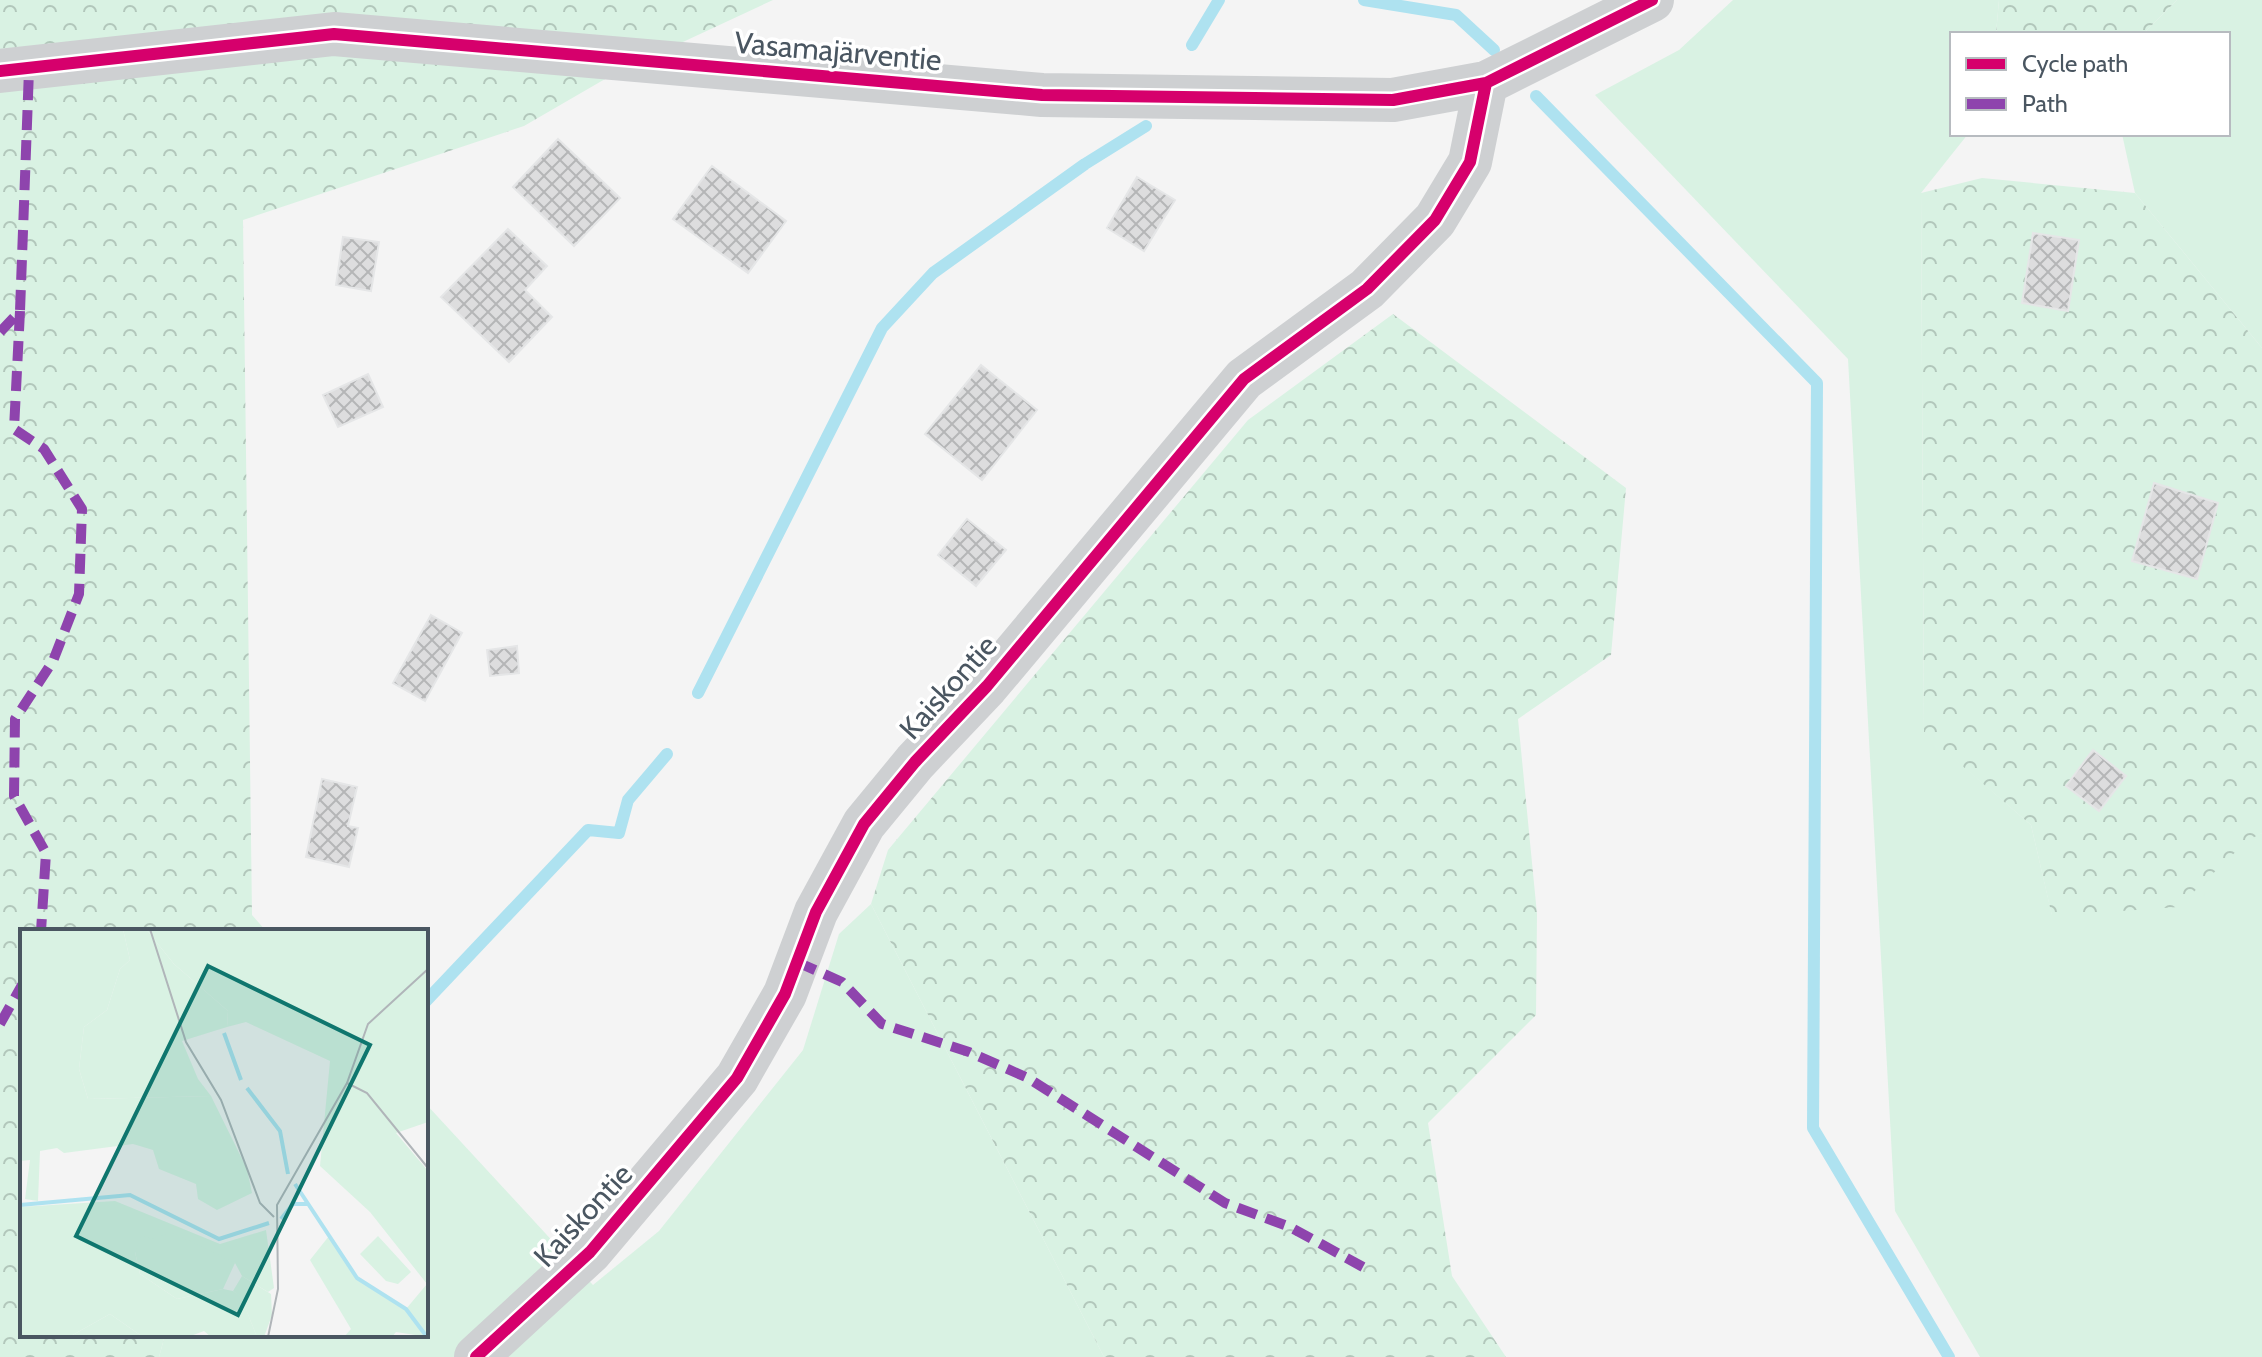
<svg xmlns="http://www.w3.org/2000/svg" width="2262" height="1357" viewBox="0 0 2262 1357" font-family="Cabin,sans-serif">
<defs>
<pattern id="forest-crowns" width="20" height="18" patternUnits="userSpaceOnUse" patternTransform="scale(2)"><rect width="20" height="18" fill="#d9f2e3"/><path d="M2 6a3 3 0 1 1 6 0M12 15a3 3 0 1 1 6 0" fill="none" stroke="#b2c7bb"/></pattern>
<pattern id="building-cross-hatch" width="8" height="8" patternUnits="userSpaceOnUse" patternTransform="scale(2)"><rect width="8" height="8" fill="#ddddde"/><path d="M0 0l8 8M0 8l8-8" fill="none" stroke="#b5b6b7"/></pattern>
</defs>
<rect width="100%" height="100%" fill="#f4f4f4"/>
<!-- green -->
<path fill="#d9f2e3" d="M 1733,0 L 1999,0 L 1996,34 L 1952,34 L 1952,134 L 1968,134 L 1921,193 L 1924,732 L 2031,825 L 2052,915 L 2262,833 L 2262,1357 L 1980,1357 L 1895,1211 L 1848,359 L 1595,95 L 1679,50 Z
M 2177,0 L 2262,0 L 2262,348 L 2135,193 L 2122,134 L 2228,134 L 2228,34 L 2143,34 Z
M 871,904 L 1104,1357 L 159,1357 L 165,1335 L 426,1335 L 426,1104 L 593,1285 L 659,1231 L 803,1050 L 839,934 Z"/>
<!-- forest -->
<path fill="url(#forest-crowns)" d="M 0,0 L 773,0 L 612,75 L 524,126 L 243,220 L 252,915 L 266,931 L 22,931 L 22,1335 L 165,1335 L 159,1357 L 0,1357 Z
M 1999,0 L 2177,0 L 2143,34 L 1996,34 Z
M 1982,178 L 2135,193 L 2262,348 L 2262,833 L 2247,841 L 2178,907 L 2052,916 L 2031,825 L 1924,733 L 1921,193 Z
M 1393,314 L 1626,488 L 1611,655 L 1518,719 L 1537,914 L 1536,1015 L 1428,1123 L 1452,1276 L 1506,1357 L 1104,1357 L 871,904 L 888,850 L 1248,420 Z"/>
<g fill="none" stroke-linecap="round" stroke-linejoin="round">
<!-- stream -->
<path stroke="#aee2f0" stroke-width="12" d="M 1364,0 L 1456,15 L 1494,50
M 1192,45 L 1219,0
M 1536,96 L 1817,383 L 1813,1128 L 1949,1357
M 698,693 L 882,328 L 933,273 L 1085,164 L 1146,126
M 426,1001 L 588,830 L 619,833 L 628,800 L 667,754"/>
</g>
<!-- building -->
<path fill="url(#building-cross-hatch)" stroke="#e5e6e7" stroke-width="2" d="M 558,139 L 620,198 L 574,246 L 513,187 Z
M 712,166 L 786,221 L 748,273 L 673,219 Z
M 1137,177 L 1175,200 L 1144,251 L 1107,228 Z
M 508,229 L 547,266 L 525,290 L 552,317 L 509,362 L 441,297 Z
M 2033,233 L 2079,240 L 2068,311 L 2022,303 Z
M 343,237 L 379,242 L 371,291 L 336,285 Z
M 981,365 L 1037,410 L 982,480 L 925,434 Z
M 368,374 L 383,407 L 338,427 L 323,395 Z
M 2154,483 L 2218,503 L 2197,579 L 2132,561 Z
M 967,519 L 1006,550 L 976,586 L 938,555 Z
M 431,615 L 462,633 L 425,701 L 393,683 Z
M 517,646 L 519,673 L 490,676 L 487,650 Z
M 2093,750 L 2126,776 L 2099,811 L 2066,786 Z
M 322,779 L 357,787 L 348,826 L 358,828 L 349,867 L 306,857 Z"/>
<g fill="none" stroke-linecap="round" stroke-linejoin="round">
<!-- minor -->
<path stroke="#ced0d2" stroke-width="44" d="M 0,71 L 334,34 L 1042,95 L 1393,100 L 1486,83 L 1652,0
M 476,1357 L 590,1252 L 737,1078 L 785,994 L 816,912 L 864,824 L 915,762 L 987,686 L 1244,379 L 1367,289 L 1435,220 L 1470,162 L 1486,83"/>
<!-- quiet -->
<path stroke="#8e44ad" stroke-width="10" stroke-dasharray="20 10" stroke-linecap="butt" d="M 20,311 L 14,429 L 44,449 L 82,509 L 79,594 L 53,661 L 15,719 L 14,796 L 46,853 L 41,931
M 0,332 L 20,311 L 29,70
M 797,962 L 842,982 L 882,1024 L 969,1052 L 1028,1078 L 1225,1203 L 1290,1227 L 1363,1267
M 0,1024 L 22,985"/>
<!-- cycleway casing -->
<g stroke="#fff" stroke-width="17">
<path id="cycleway" d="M 0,71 L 334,34 L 1042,95 L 1393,100 L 1486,83 L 1652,0
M 476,1357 L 590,1252 L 737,1078 L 785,994 L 816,912 L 864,824 L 915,762 L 987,686 L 1244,379 L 1367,289 L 1435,220 L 1470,162 L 1486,83"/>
</g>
<!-- cycleway -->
<use href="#cycleway" stroke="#d6006c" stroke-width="12"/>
</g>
<g text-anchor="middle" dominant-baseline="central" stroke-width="7" stroke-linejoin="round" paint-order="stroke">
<!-- street labels -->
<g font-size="30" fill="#4a5661" stroke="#fff">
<text transform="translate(838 51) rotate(5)">Vasamajärventie</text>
<text transform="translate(948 687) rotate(-48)">Kaiskontie</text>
<text transform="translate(583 1215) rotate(-47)">Kaiskontie</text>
</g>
</g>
<!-- overview -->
<g transform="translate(20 929)">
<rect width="408" height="408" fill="#f4f4f4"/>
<path d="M 103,0 L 126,0 L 154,35 L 208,82 L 207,98 L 162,112 L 178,150 L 191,167 L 68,170 L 59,140 L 64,98 L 87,81 L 100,40 L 110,31 ZM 95,272 L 200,315 L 246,301 L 254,359 L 248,363 L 222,347 L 215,334 L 115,323 L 120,345 L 157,370 L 203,360 L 213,362 L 221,367 L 237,408 L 191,408 L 184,402 L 168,408 L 123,408 L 90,385 L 49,408 L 0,407 L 0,278 ZM 358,307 L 391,343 L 378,355 L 366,352 L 340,325 Z" fill="#d9f2e3"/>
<path d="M 0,0 L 103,0 L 110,31 L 100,40 L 87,81 L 64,98 L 59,140 L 68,170 L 191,167 L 227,240 L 232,264 L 197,281 L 178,270 L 176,255 L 139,240 L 133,221 L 113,215 L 44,224 L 37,219 L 20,222 L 18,272 L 5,270 L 10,231 L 0,232 ZM 126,0 L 408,0 L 408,193 L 376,204 L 408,242 L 408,408 L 376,403 L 372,408 L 324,408 L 331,400 L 290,331 L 309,307 L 337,349 L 386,380 L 407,355 L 350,283 L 300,237 L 310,132 L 226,93 L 207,98 L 208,82 L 154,35 ZM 151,303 L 215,334 L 203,360 L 157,370 L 120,345 L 115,323 L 121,307 L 133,310 ZM 222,347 L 251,365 L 252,386 L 244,408 L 237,408 L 221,368 L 213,362 ZM 90,385 L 123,408 L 49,408 Z" fill="#d9f2e3"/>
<path fill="none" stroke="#aee2f0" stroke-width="4" d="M 204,104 L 221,151M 227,159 L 260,202 L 268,245M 275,255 L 337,349 L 386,380 L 407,408M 0,276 L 110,266 L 199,310 L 249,294M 261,290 L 273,275 L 287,275"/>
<path fill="none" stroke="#b0b5b9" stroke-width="2" d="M 130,0 L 166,113 L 201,171 L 240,274 L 254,288M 327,154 L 347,164 L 408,239M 248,408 L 258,360 L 257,276 L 327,154 L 348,95 L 408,40"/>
<path fill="#0f766e" fill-opacity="0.15" stroke="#0f766e" stroke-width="4" d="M 188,37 L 350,116 L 218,386 L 56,307 Z"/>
<rect width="408" height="408" fill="none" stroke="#4a5661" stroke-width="4"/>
</g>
<!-- legend -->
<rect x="1950" y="32" width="280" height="104" fill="#ffffff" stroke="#b7bbc0" stroke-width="2"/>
<rect x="1966" y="58" width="40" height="12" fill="#d6006c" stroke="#b7bbc0" stroke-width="2"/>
<text x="2022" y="72" font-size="24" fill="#4a5661">Cycle path</text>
<rect x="1966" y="98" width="40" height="12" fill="#8e44ad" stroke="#b7bbc0" stroke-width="2"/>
<text x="2022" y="112" font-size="24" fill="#4a5661">Path</text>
</svg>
